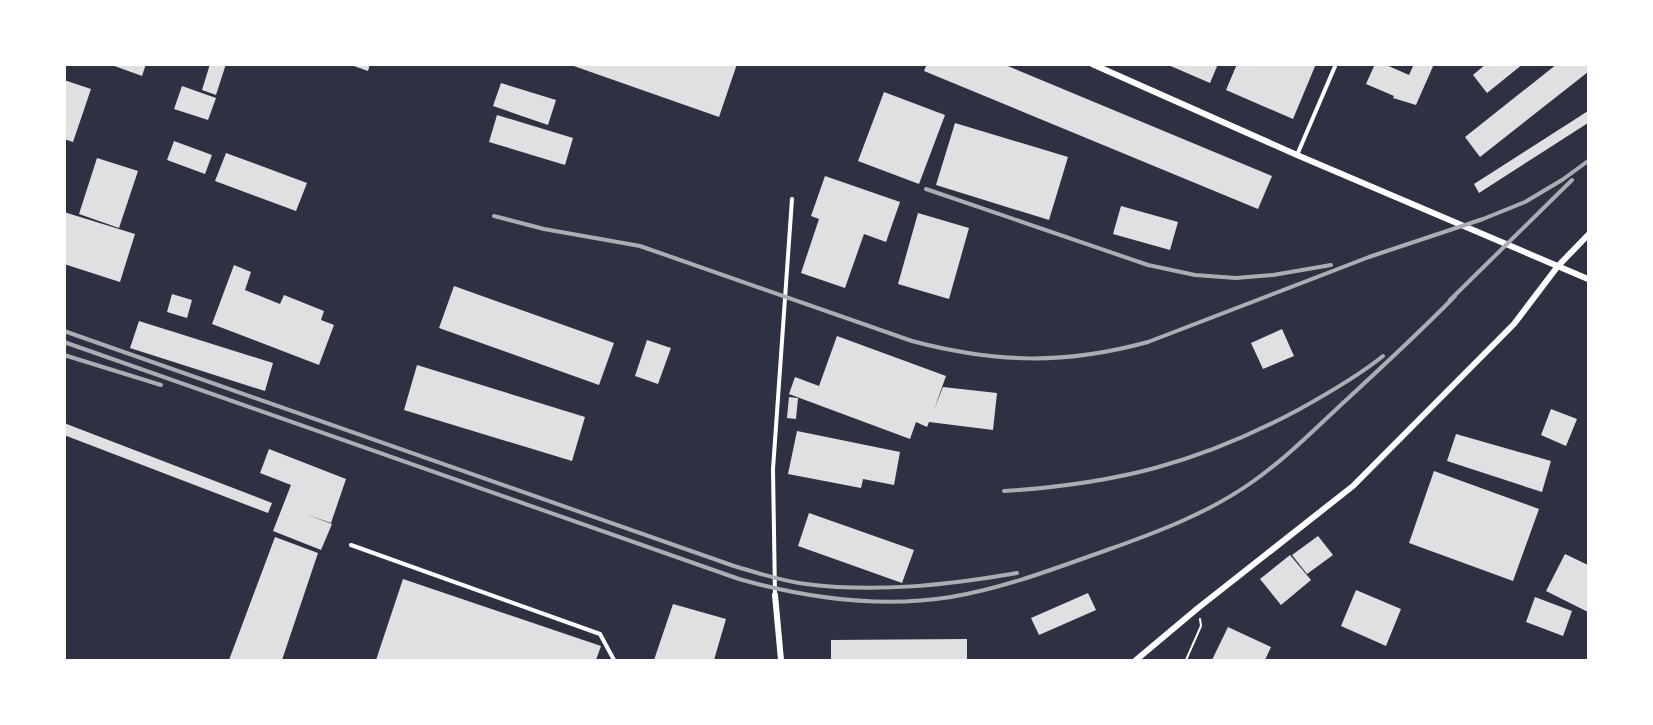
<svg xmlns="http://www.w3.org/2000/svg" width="1653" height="725" viewBox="0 0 1653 725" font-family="Inter,sans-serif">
<rect width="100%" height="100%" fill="#2d3142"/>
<!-- building -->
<path fill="#e0e0e3" d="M 109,64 L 146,64 L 142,76 Z
M 210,64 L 226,64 L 216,95 L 202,90 Z
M 348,64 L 370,64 L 368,71 Z
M 568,64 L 737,64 L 719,117 Z
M 927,64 L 1003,64 L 1272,176 L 1258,209 L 924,71 Z
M 1166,64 L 1218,64 L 1210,83 Z
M 1237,64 L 1316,64 L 1293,119 L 1226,90 Z
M 1375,64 L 1384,64 L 1409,75 L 1414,64 L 1434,64 L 1416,105 L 1393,98 L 1394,96 L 1366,84 Z
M 1486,64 L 1523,64 L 1487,93 L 1473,75 Z
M 1557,64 L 1588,64 L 1588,72 L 1480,157 L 1465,137 Z
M 64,80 L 91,89 L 73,142 L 64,139 Z
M 501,83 L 556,100 L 548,125 L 493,106 Z
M 182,86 L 216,98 L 208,120 L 174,109 Z
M 884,92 L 945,115 L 919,184 L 858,161 Z
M 1588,111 L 1588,123 L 1479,193 L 1474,184 Z
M 497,115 L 573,138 L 565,165 L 489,142 Z
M 955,123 L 1068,157 L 1049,220 L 936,185 Z
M 174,141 L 212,155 L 205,174 L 167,160 Z
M 226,153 L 307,183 L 296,211 L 215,181 Z
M 97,158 L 138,171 L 119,228 L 79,214 Z
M 825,176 L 900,202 L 886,242 L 864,234 L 845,288 L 801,273 L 819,219 L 811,216 Z
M 1121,206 L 1178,222 L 1170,250 L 1113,234 Z
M 64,212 L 135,234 L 120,282 L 64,264 Z
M 918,213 L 969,228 L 949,299 L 898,284 Z
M 234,265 L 251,272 L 245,290 L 280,304 L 284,295 L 324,311 L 321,320 L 334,325 L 319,365 L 212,324 Z
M 454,286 L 614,343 L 599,385 L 439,328 Z
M 172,294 L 192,300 L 187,318 L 167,312 Z
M 139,321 L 273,363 L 265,391 L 130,348 Z
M 1282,329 L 1294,356 L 1263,369 L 1251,343 Z
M 837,336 L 946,376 L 934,410 L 943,387 L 997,393 L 993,430 L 929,422 L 927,427 L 916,422 L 910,439 L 789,394 L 795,377 L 819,386 Z
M 647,340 L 671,348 L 658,384 L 635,376 Z
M 417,365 L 585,417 L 572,461 L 404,410 Z
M 789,397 L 798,398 L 796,419 L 787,418 Z
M 1551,409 L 1577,419 L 1566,446 L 1541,435 Z
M 64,423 L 272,503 L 268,513 L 64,435 Z
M 797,431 L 900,452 L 894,485 L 863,479 L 861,488 L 788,474 Z
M 1456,434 L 1551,461 L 1542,492 L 1447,461 Z
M 269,449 L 346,479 L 331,523 L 305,514 L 332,524 L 321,550 L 273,531 L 291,485 L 260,473 Z
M 1434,471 L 1539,509 L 1513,581 L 1409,543 Z
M 809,513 L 914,550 L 902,583 L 798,546 Z
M 1318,536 L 1333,555 L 1307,574 L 1292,555 Z
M 275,537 L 318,553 L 282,660 L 229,660 Z
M 1565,554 L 1588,565 L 1588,612 L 1546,591 Z
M 1290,555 L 1311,580 L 1281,605 L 1260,579 Z
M 403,579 L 601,646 L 596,660 L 376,660 Z
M 1356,590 L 1401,609 L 1386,646 L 1341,626 Z
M 1088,593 L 1096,610 L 1039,635 L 1031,618 Z
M 1535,597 L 1572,611 L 1563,636 L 1526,622 Z
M 673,604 L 726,619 L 714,660 L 654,660 Z
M 1228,627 L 1271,647 L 1265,660 L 1212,660 Z
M 967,639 L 967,660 L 831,660 L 831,640 Z"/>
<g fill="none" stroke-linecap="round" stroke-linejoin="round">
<!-- path -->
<path stroke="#fff" stroke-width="2" d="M 1186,660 L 1201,626 L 1200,619"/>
<!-- service -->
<path stroke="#fff" stroke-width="4" d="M 1297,155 L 1336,64
M 351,545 L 600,634 L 614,660
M 775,595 L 773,469 L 792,199"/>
<!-- minor -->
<path stroke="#fff" stroke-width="6" d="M 1092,64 L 1297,155 L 1588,279
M 775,595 L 781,660
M 1136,660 L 1198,608 L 1353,486 L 1514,324 L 1558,266 L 1588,235"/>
<!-- rail -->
<path stroke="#abadb3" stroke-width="4" d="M 926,189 L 1148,265 L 1195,275 L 1236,278 L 1273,275 L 1331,265
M 494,216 L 544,229 L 640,246 L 912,341 C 995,363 1064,365 1148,342 L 1369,257 L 1483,219 L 1525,202 L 1562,180 L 1588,161
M 1450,300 L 1572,180
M 64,331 L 734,566 C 758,573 781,581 806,584 C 876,593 948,585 1017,573
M 64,342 L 739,579 C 806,598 881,608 951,597 C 1005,588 1056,568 1107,550 C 1158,532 1211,512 1255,480 C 1287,457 1315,429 1344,402 C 1382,367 1419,333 1455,296
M 64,355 L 161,385
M 1004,491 C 1116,484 1199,463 1298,410 C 1327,394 1357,377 1383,356"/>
</g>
<!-- border -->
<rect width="1653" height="725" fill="none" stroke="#ffffff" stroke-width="132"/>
</svg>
